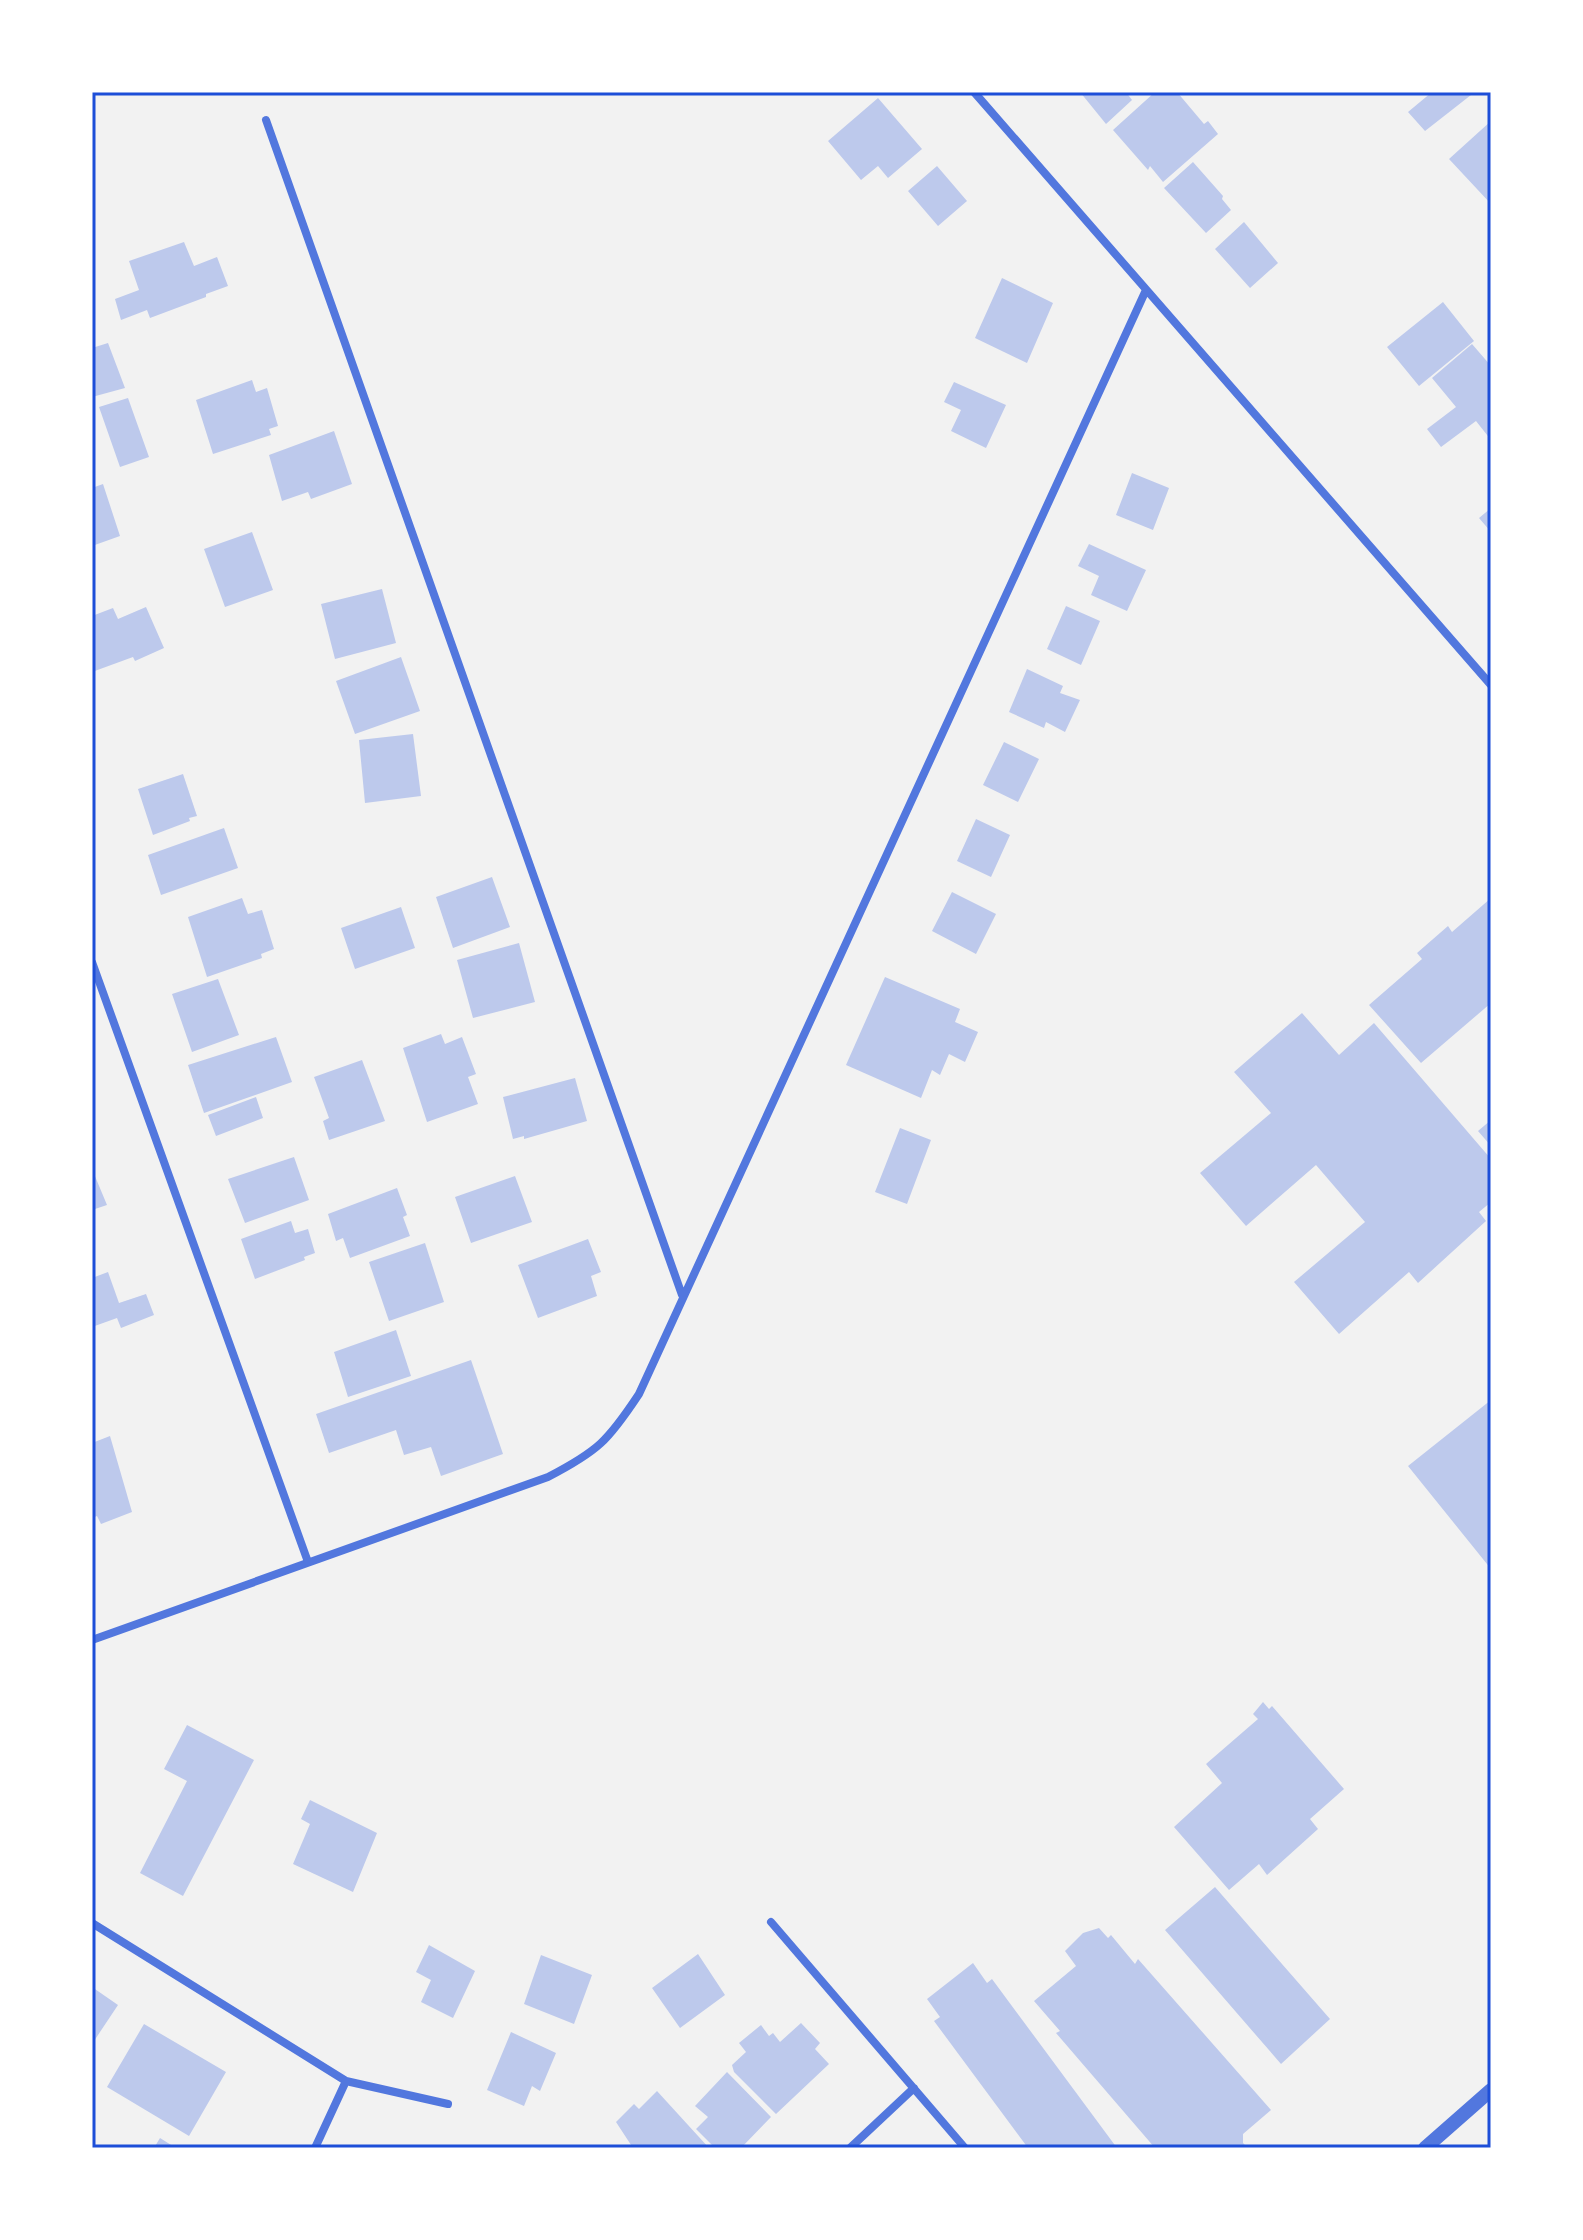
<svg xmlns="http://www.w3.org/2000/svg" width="1583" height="2240" viewBox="0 0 1583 2240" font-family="'Public Sans',sans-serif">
<rect width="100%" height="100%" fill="#f2f2f2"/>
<!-- building -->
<path fill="#bdc9ec" d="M 1080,92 L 1126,92 L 1132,100 L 1106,124 Z
M 1155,92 L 1177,92 L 1204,124 L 1208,121 L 1218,134 L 1163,182 L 1150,166 L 1148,170 L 1113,130 Z
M 1432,92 L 1468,92 L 1471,95 L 1425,131 L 1408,112 Z
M 878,98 L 922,149 L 888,178 L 878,166 L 861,180 L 828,141 Z
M 1491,121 L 1491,204 L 1449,159 Z
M 1193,162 L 1223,196 L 1222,199 L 1231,210 L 1206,233 L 1164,188 Z
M 937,166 L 967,201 L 938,226 L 908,191 Z
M 1244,222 L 1278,263 L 1250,288 L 1215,249 Z
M 184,242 L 194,266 L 217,257 L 228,286 L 206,294 L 206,297 L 150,318 L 147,310 L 121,320 L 115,299 L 139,290 L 129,261 Z
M 1002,278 L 1053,303 L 1027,363 L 975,338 Z
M 1443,302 L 1474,341 L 1419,386 L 1387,347 Z
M 108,343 L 125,388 L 92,397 L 92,348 Z
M 1472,344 L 1491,366 L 1491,440 L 1476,421 L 1441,447 L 1427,429 L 1456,407 L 1432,378 Z
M 252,380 L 256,392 L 267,388 L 278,426 L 269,429 L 271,435 L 213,454 L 196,400 Z
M 954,382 L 1006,405 L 986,448 L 951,431 L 961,410 L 944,402 Z
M 128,398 L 149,457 L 120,467 L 99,407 Z
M 334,431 L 352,484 L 311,499 L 308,492 L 282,501 L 269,455 Z
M 1132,473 L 1169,488 L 1153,530 L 1116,515 Z
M 103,484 L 120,536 L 92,546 L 92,488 Z
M 1491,508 L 1491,532 L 1479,518 Z
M 252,532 L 273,590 L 225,607 L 204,549 Z
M 1089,544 L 1146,570 L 1127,611 L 1091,595 L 1099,576 L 1078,566 Z
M 382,589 L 396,643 L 335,659 L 321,604 Z
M 1066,606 L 1100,621 L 1081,665 L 1047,649 Z
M 146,607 L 164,648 L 135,661 L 133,657 L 92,672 L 92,616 L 113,608 L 118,619 Z
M 401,657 L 420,711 L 355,734 L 336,681 Z
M 1027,669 L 1063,686 L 1060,693 L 1080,700 L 1065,732 L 1046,722 L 1044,728 L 1009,712 Z
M 413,734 L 421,796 L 365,803 L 359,740 Z
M 1004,742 L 1039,759 L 1018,802 L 983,785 Z
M 183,774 L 197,816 L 189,818 L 190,821 L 153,835 L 138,789 Z
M 976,819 L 1010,835 L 991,877 L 957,861 Z
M 224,828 L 238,868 L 161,895 L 148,855 Z
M 492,877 L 510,927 L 453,948 L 436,897 Z
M 952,892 L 996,914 L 976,954 L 932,931 Z
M 242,898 L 248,914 L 262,910 L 274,949 L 261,954 L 262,958 L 207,977 L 188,917 Z
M 1491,898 L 1491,1003 L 1421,1063 L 1369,1005 L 1422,959 L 1417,953 L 1448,926 L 1452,932 Z
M 401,907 L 415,948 L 355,969 L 341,928 Z
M 519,943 L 535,1002 L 473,1018 L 457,960 Z
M 885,977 L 960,1009 L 955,1022 L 978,1032 L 965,1062 L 949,1054 L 940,1075 L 932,1070 L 921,1098 L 846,1065 Z
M 218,979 L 239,1035 L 192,1052 L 172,994 Z
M 1302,1013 L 1339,1055 L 1374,1023 L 1491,1159 L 1491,1202 L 1479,1212 L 1486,1221 L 1418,1283 L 1409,1272 L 1339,1334 L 1294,1282 L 1365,1222 L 1316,1165 L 1246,1226 L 1200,1173 L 1271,1113 L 1234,1072 Z
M 441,1034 L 445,1044 L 462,1037 L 476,1074 L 468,1077 L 478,1104 L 427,1122 L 403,1048 Z
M 276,1037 L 292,1082 L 204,1113 L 188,1065 Z
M 362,1060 L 385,1121 L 329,1140 L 323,1121 L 329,1118 L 314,1077 Z
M 575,1078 L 587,1121 L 524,1139 L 524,1136 L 513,1139 L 503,1097 Z
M 256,1097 L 263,1118 L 216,1136 L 208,1115 Z
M 1491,1120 L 1491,1146 L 1478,1131 Z
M 900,1128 L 931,1140 L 907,1204 L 875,1192 Z
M 294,1157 L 309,1200 L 245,1223 L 228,1179 Z
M 92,1169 L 107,1205 L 92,1210 Z
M 515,1176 L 532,1222 L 471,1243 L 455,1197 Z
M 397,1188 L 407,1215 L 403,1217 L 410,1236 L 350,1258 L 343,1238 L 336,1241 L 328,1214 Z
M 291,1221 L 295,1233 L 308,1229 L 315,1253 L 304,1257 L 305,1260 L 255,1279 L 241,1239 Z
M 588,1239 L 601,1272 L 591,1276 L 597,1296 L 538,1318 L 518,1265 Z
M 425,1243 L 444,1302 L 389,1321 L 369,1262 Z
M 108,1272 L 119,1303 L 146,1294 L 154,1315 L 121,1328 L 117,1318 L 92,1327 L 92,1278 Z
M 396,1330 L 411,1376 L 348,1397 L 334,1352 Z
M 471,1360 L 503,1454 L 441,1476 L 431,1447 L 404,1455 L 396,1430 L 329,1453 L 316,1414 Z
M 1491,1400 L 1491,1569 L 1408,1466 Z
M 110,1436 L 132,1512 L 101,1524 L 97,1516 L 92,1518 L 92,1443 Z
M 1263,1702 L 1269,1709 L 1272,1706 L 1344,1789 L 1310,1819 L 1318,1829 L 1267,1875 L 1259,1864 L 1229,1890 L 1174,1827 L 1222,1783 L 1206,1764 L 1258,1719 L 1253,1714 Z
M 187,1725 L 254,1760 L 183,1896 L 140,1873 L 187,1781 L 164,1769 Z
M 310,1800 L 377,1833 L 353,1892 L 293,1864 L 310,1824 L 301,1819 Z
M 1215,1887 L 1330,2019 L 1281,2064 L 1165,1930 Z
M 1099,1928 L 1108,1938 L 1111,1935 L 1135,1964 L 1138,1959 L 1271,2110 L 1243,2134 L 1243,2143 L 1248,2148 L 1155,2148 L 1056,2033 L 1060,2031 L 1034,2001 L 1076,1966 L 1065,1951 L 1083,1933 Z
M 429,1945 L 475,1971 L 453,2018 L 421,2002 L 431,1980 L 416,1972 Z
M 698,1954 L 725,1995 L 680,2028 L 652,1988 Z
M 541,1955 L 592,1975 L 574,2024 L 524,2004 Z
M 973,1963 L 987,1983 L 992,1979 L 1117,2148 L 1028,2148 L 934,2021 L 940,2017 L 927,1999 Z
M 92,1987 L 118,2005 L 92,2044 Z
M 801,2023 L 820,2043 L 815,2049 L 829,2064 L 776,2114 L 734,2072 L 732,2065 L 746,2052 L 739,2043 L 761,2025 L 769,2036 L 773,2033 L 780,2042 Z
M 144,2024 L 226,2072 L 189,2136 L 107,2087 Z
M 511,2032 L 556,2053 L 540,2091 L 532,2086 L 524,2106 L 487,2090 Z
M 727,2072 L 771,2117 L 741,2148 L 715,2148 L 696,2129 L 708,2117 L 695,2106 Z
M 657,2091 L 709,2148 L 633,2148 L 616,2122 L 634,2104 L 639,2109 Z
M 160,2138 L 176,2148 L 154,2148 Z"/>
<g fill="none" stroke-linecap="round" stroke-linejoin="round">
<!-- minor -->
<path stroke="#5277de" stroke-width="8" d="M 974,92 L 1491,685
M 266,120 L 682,1295
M 92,962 L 308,1562
M 92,1640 L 548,1477 C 598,1451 608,1441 639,1394 L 1146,290
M 771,1922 L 965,2148
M 92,1923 L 346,2081 L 448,2104
M 315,2148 L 346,2081
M 850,2148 L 914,2088"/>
<!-- tertiary -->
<path stroke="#5277de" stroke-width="14" d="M 1425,2148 L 1491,2090"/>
</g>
<!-- border -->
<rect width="1583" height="2240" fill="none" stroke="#ffffff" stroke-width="188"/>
<rect x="94" y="94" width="1395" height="2052" fill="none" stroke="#1d4ed8" stroke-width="3"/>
</svg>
